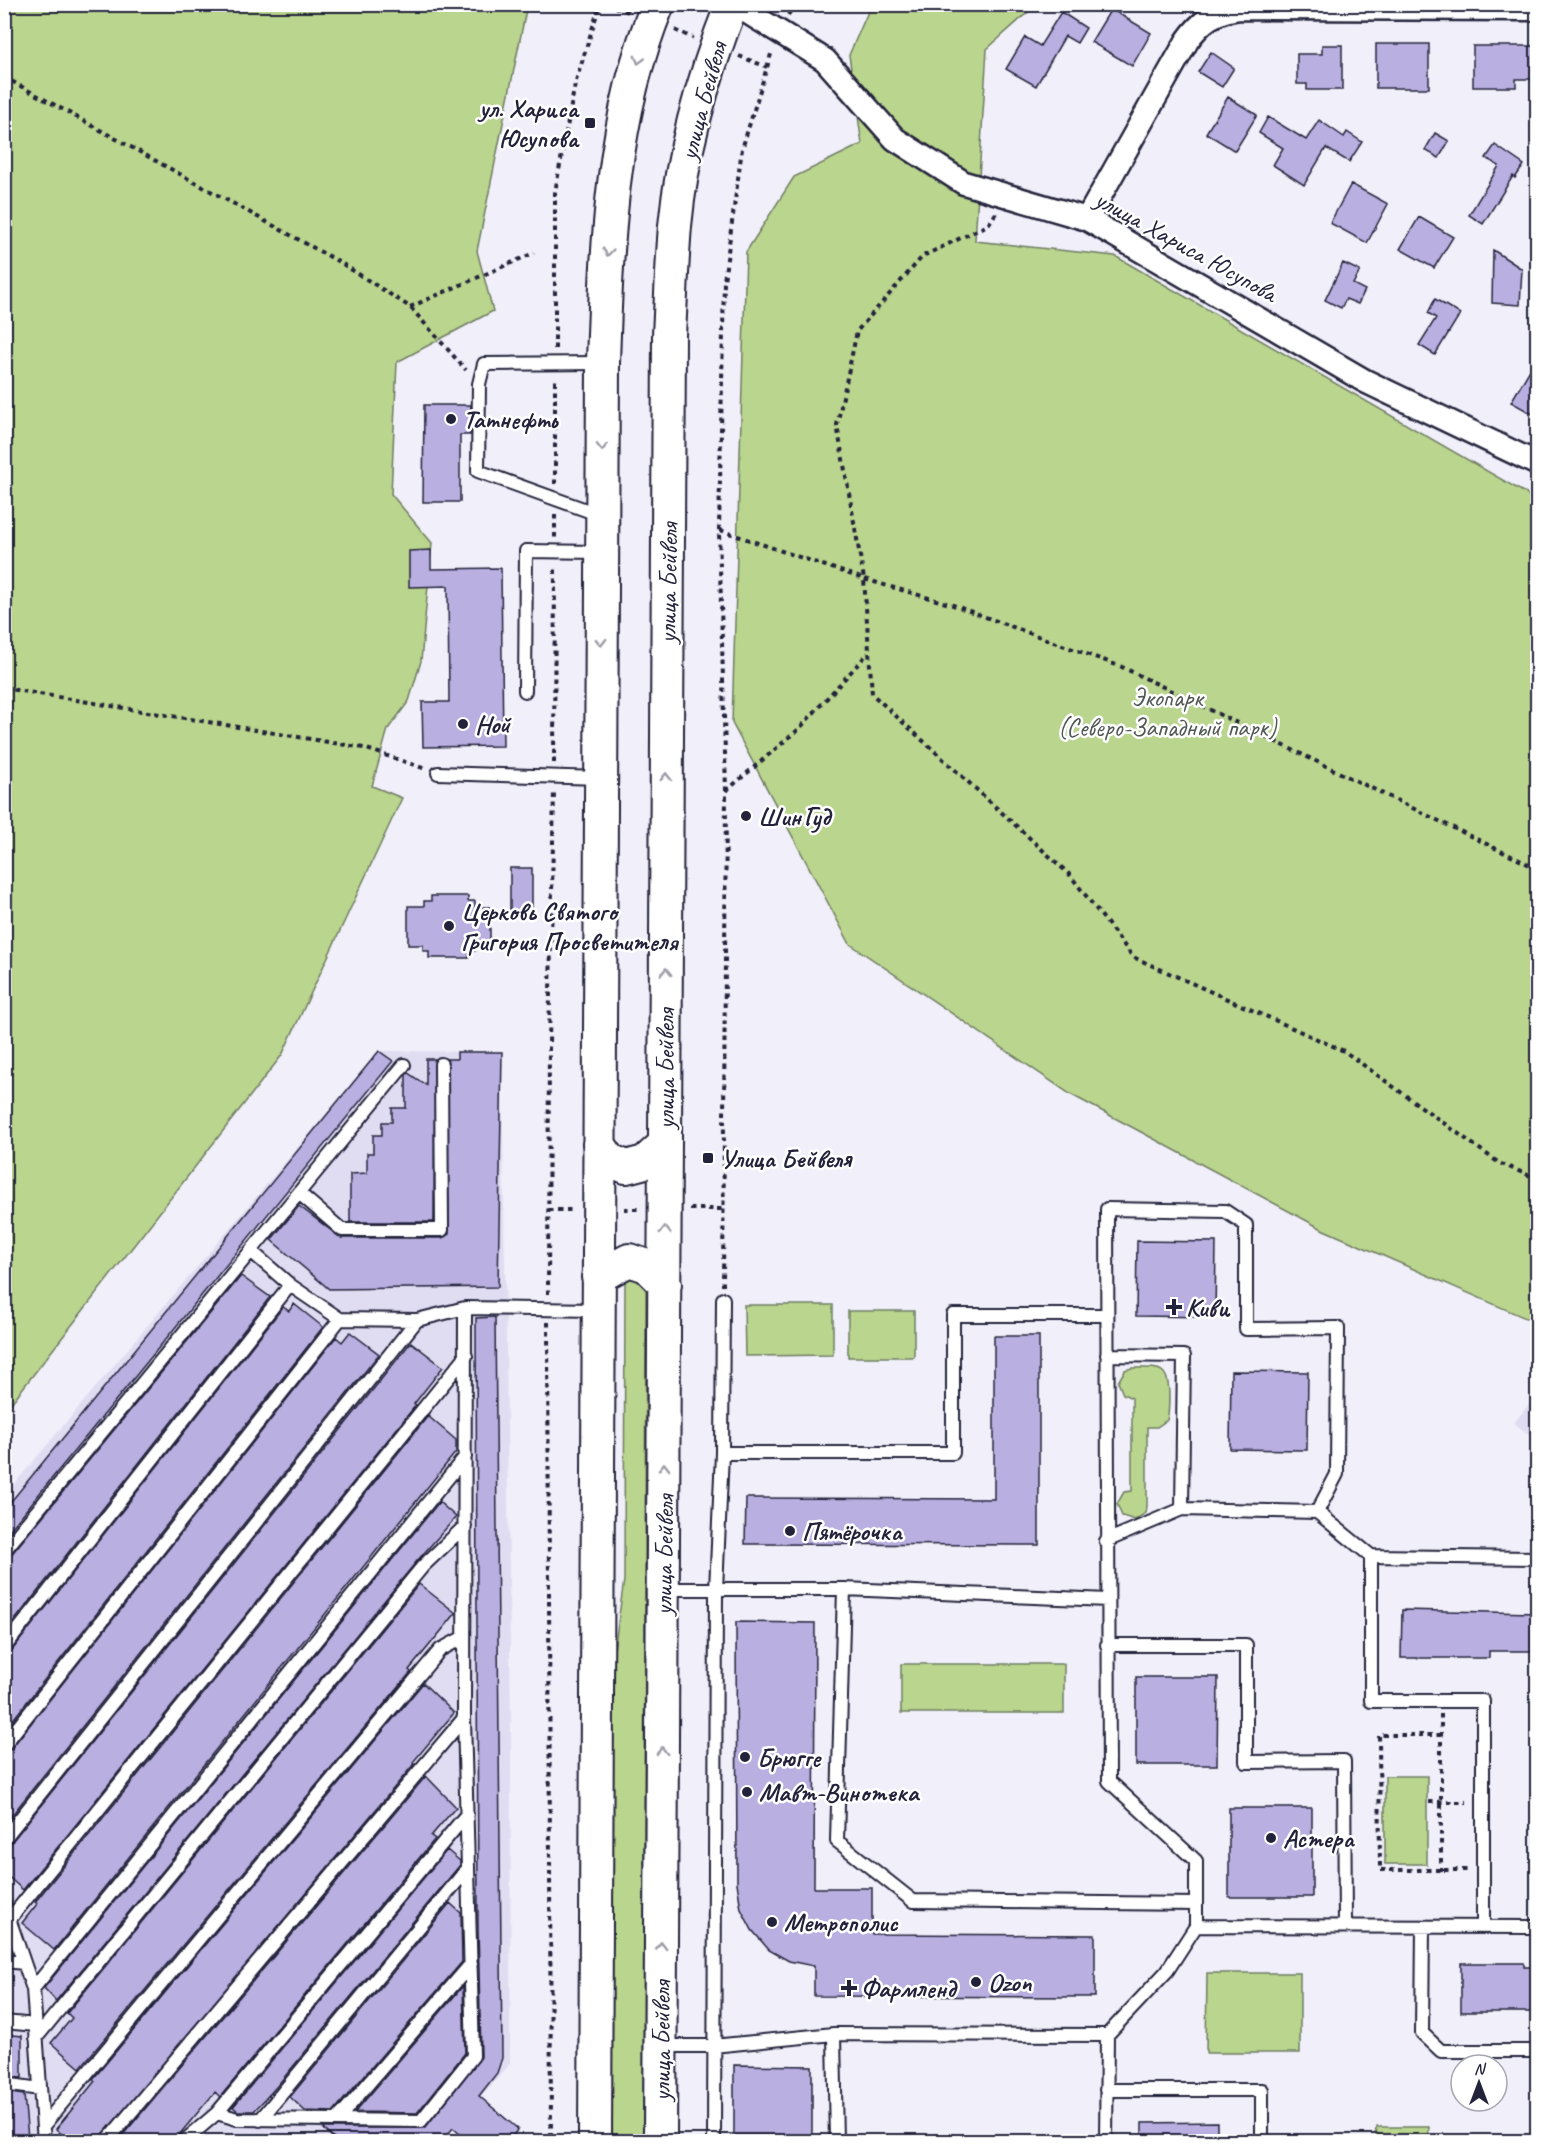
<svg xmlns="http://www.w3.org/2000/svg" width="1542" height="2146" viewBox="0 0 1542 2146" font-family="Caveat,sans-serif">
<rect width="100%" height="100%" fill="#f1eff9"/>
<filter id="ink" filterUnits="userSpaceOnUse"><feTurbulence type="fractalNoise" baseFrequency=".0167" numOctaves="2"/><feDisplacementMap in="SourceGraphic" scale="12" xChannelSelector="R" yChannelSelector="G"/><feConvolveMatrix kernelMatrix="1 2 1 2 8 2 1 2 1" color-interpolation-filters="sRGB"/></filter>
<g filter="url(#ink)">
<!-- built -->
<path fill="#e0dcf2" d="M 379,1051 L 502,1052 L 511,1725 L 510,2064 L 442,2141 L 5,2142 L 5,1495 Z
M 1537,1395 L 1537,1441 L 1514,1423 Z"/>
<!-- green -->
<path fill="#bad58d" stroke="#6e7c64" stroke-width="1.5" d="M 5,5 L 527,5 L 477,251 L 493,311 L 397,362 L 391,494 L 432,543 L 421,661 L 409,701 L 388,729 L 372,786 L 402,798 L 282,1055 L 5,1411 Z
M 871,5 L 1036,5 L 987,49 L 975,241 L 1115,256 L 1537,500 L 1537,1323 L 1324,1230 L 1070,1094 L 850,944 L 732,723 L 746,252 L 794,177 L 862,144 L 849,55 Z
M 637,1273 L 646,1284 L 643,2141 L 612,2142 L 613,1659 L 624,1580 L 625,1280 Z
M 744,1305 L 833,1305 L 833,1355 L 745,1356 Z
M 848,1311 L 914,1311 L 914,1357 L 848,1357 Z
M 1132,1368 C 1159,1368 1169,1365 1169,1396 C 1169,1405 1169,1412 1167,1420 L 1157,1427 L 1147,1427 L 1147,1506 L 1146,1513 L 1135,1520 L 1122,1516 L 1117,1504 L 1124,1492 L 1132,1491 L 1132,1398 L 1123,1394 L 1118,1382 L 1125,1370 Z
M 901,1664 L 1064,1664 L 1064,1713 L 901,1713 Z
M 1385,1776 L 1427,1776 L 1427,1864 L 1385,1864 Z
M 1207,1973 L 1300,1973 L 1300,2053 L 1206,2053 Z
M 1377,2127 L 1429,2127 L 1428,2141 L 1376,2141 Z"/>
<!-- building -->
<path fill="#b9afe0" stroke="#22223b" stroke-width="1.5" d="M 1111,9 L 1151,33 L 1132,66 L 1091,42 Z
M 1061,12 L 1086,28 L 1077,43 L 1065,36 L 1036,86 L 1006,69 L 1025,37 L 1040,46 Z
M 1376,44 L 1429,44 L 1429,88 L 1376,88 Z
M 1322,45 L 1342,45 L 1342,90 L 1307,90 L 1307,84 L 1297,84 L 1297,54 L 1322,54 Z
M 1473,46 L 1538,46 L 1538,79 L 1516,79 L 1516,87 L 1473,87 Z
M 1211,52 L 1234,68 L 1222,87 L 1198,72 Z
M 1228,97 L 1257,115 L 1235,151 L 1206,133 Z
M 1268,117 L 1306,140 L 1319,120 L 1344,137 L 1347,132 L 1362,142 L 1349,162 L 1326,148 L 1304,185 L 1273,165 L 1283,148 L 1259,133 Z
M 1435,133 L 1449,141 L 1439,158 L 1425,150 Z
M 1495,145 L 1524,165 L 1515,178 L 1513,176 L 1483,224 L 1469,215 L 1499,166 L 1486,158 Z
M 1351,184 L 1388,204 L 1367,243 L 1330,223 Z
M 1419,217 L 1453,237 L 1434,268 L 1400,249 Z
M 1493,250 L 1522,269 L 1520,305 L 1492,303 Z
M 1343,263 L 1360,271 L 1353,284 L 1365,290 L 1358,304 L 1346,299 L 1341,308 L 1325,300 Z
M 1435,299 L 1460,314 L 1435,355 L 1419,345 L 1436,318 L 1428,313 Z
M 1538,356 L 1538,417 L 1511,402 Z
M 424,405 L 471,405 L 470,435 L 460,435 L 460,502 L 423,502 Z
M 431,550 L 431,569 L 501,568 L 503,746 L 423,747 L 422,702 L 449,702 L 448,586 L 409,587 L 409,551 Z
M 510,868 L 532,868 L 532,914 L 510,914 Z
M 431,896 L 468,896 L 468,901 L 475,901 L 475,907 L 490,907 L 490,944 L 475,944 L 475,951 L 469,951 L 469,958 L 429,958 L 429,951 L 423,951 L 423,945 L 408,945 L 408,906 L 424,906 L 424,901 L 431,901 Z
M 379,1051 L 393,1061 L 4,1537 L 4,1510 Z
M 457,1052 L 502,1052 L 498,1287 L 329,1289 L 271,1240 L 299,1206 L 341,1238 L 442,1238 L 449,1234 L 447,1059 L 457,1059 Z
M 426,1059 L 435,1059 L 434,1222 L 350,1222 L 350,1174 L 367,1173 L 367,1153 L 373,1153 L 373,1135 L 382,1135 L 382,1122 L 392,1122 L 392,1108 L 406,1108 L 406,1075 L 408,1073 L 426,1085 Z
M 1137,1241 L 1216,1242 L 1215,1317 L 1136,1316 Z
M 241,1276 L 270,1297 L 4,1634 L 4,1559 L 10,1556 Z
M 294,1304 L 323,1327 L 4,1731 L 4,1656 L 10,1653 L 283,1307 L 289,1311 Z
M 495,1317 L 502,2058 L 497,2073 L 479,2096 L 518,2129 L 508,2142 L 469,2142 L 453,2128 L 442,2142 L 337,2142 L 323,2128 L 425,2128 L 481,2057 L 478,1928 L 476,1318 Z
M 350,1332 L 379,1354 L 4,1825 L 4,1753 L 10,1750 L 336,1337 L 342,1342 Z
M 994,1336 L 1039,1336 L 1039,1545 L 745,1544 L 746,1498 L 994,1499 Z
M 411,1342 L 443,1367 L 414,1404 L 416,1405 L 23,1890 L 4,1873 L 4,1847 L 10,1844 Z
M 1231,1371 L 1308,1372 L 1307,1450 L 1230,1449 Z
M 428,1416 L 456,1440 L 456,1452 L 54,1950 L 22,1923 L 37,1904 L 35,1902 Z
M 439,1502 L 456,1517 L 417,1561 L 56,2001 L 44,1988 Z
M 419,1584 L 456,1613 L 409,1670 L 411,1672 L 80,2068 L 51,2043 L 72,2018 L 67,2013 Z
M 1402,1610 L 1538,1613 L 1538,1651 L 1489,1651 L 1489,1658 L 1401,1658 Z
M 736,1622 L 815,1623 L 814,1888 L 872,1888 L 872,1934 L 1095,1935 L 1095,1997 L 814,1996 L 814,1966 L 789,1961 L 769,1950 L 752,1930 L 741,1909 L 737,1883 Z
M 1136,1677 L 1218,1677 L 1217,1765 L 1136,1765 Z
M 423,1683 L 454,1713 L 413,1762 L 414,1764 L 98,2142 L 70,2142 L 56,2129 L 95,2081 L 93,2079 Z
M 426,1776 L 456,1807 L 431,1836 L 435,1839 L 220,2097 L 215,2092 L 173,2142 L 117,2142 Z
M 1229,1808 L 1312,1808 L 1312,1897 L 1229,1897 Z
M 447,1850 L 460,1861 L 460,1865 L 277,2086 L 254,2111 L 238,2111 L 233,2107 Z
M 450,1903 L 461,1913 L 462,1962 L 333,2112 L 305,2111 L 290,2097 Z
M 1461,1963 L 1524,1963 L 1524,1967 L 1538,1967 L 1538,2007 L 1535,2007 L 1535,2012 L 1461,2012 Z
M 463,1986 L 465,2053 L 417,2113 L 355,2112 Z
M 4,2034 L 22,2036 L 22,2078 L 4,2076 Z
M 734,2065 L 812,2066 L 812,2142 L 734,2142 Z
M 4,2092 L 24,2095 L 28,2138 L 4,2135 Z
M 1217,2122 L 1217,2142 L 1142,2142 L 1142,2123 Z"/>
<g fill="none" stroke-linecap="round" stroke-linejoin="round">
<!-- service casing -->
<g stroke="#22223b" stroke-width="16">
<path id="service" d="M 600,515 L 478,471 L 479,384 L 484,364 L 602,363
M 525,691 L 526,551 L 600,552
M 438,773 L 600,778
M 299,1193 L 342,1230 L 442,1230 L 441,1064
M 251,1251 L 290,1285 L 340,1319 L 417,1320 L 465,1308 L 597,1310
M 722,1453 L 953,1453 L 953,1315 L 1107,1315
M 1182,1509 L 1317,1512
M 1106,1541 L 1182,1509 L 1184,1356 L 1107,1355
M 4,1551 L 404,1065
M 1371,1556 L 1371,1701 L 1483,1701 L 1483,1927
M 663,1589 L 844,1589 L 1108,1600
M 844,1589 L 837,1841 L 913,1901 L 1196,1904
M 1107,1645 L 1246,1645 L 1246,1762 L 1344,1761 L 1345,1926
M 4,1648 L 290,1285
M 4,1745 L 340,1319
M 4,1839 L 417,1320
M 4,1904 L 33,1989 L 44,2142
M 10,1919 L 466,1356
M 1196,1926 L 1538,1927
M 1423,1927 L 1422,2033 L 1441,2051 L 1538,2051
M 4,1961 L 24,1963
M 33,1989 L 465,1457
M 4,2022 L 36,2025
M 834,2034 L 836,2142
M 36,2038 L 423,1566 L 465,1526
M 662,2046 L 713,2046 L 834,2034 L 1107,2035
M 4,2084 L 40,2089
M 1106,2090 L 1262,2090 L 1262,2142
M 217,2113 L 467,1814
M 260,2120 L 468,1868
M 337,2120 L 471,1964
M 43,2126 L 440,1650 L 464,1637
M 106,2142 L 464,1718
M 183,2142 L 217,2113 L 237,2119 L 421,2121 L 473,2056 L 464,1718 L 465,1308
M 714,2142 L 716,1590 L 722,1453 L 723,1299
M 1106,2142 L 1107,2035 L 1167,1971 L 1196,1926 L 1196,1861 L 1109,1781 L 1107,1209 L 1225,1211 L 1246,1225 L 1246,1329 L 1338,1328 L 1337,1474 L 1317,1512 L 1371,1556 L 1538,1558"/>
</g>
<!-- minor casing -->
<g stroke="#22223b" stroke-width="27">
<path id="minor" d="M 734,4 L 825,60 L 895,139 L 964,183 L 1087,219 L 1365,381 L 1538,464
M 1087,219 L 1187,41 C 1201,21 1215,11 1239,8 L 1538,9"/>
</g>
<!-- secondary casing -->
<g stroke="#22223b" stroke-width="36">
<path id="secondary" d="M 599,1144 L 610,1160 L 626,1167 L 645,1162 L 665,1144
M 598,1277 L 629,1260 L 647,1266 L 665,1284
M 595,2142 L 603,363 C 607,243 611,117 658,4
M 660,2142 L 669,335 C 671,299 672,262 675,226 C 682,150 704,75 732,4"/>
</g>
<!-- path -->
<path stroke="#22223b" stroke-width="4" stroke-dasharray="4.5 4.5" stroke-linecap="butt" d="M 607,4 L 629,12
M 788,15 L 795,4
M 675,30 L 693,38
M 739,56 L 767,67
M 4,77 L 341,263 L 410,307 L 466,370
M 996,213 L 988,225 L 923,256 L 857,331 L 837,425 L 864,579 L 872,694 L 1070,875 L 1133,957 L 1344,1051 L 1499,1163 L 1538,1179
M 410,307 L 534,253
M 555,349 L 555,192 L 575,84 L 600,4
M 555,484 L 555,377
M 555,515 L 555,538
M 720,530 L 864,579 L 953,605 L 1122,667 L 1538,869
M 4,688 L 364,748 L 426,769
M 554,763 L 555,566
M 726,791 L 799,729 L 868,653
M 624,1209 L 640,1209
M 690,1209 L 723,1209
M 548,1210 L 574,1210
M 723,1286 L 726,791 L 719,530 L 724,281 L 742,149 L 772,51
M 548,1294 L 549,1043 L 554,791
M 548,1322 L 551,2142
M 1441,1714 L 1441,1871
M 1441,1735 L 1379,1735 L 1380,1870 L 1470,1870
M 1429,1802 L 1467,1802"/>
<!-- service -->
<use href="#service" stroke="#fff" stroke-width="12"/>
<!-- minor -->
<use href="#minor" stroke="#fff" stroke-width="22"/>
<!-- secondary -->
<use href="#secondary" stroke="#fff" stroke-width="32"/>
</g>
<!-- one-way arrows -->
<defs><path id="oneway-chevron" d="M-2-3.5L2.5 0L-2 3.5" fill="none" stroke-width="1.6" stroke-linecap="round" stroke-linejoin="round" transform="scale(1.5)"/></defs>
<g stroke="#9c9ca7">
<use href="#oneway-chevron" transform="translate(639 60) rotate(105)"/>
<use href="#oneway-chevron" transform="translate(608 252) rotate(95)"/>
<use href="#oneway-chevron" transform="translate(602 447) rotate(90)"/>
<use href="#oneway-chevron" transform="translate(601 642) rotate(90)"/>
<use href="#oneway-chevron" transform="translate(666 777) rotate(-90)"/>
<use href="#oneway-chevron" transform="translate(666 972) rotate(-90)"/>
<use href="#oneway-chevron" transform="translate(665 1230) rotate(-90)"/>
<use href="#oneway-chevron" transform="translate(664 1467) rotate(-90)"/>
<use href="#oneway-chevron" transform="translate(662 1751) rotate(-90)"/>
<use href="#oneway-chevron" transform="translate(661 1946) rotate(-90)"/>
</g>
</g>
<!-- markers -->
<g fill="#22223b" stroke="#fff" stroke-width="2">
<rect x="584" y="117" width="12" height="12" rx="3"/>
<circle cx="451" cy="419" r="6"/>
<circle cx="463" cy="724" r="6"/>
<circle cx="746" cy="816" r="6"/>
<circle cx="449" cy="926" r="6"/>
<rect x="702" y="1152" width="12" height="12" rx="3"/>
<path d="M1171 1298h6v6h6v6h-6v6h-6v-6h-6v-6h6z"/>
<circle cx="790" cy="1531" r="6"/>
<circle cx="745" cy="1757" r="6"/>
<circle cx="747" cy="1792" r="6"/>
<circle cx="1271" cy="1838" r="6"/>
<circle cx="772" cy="1922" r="6"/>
<circle cx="976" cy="1982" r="6"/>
<path d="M846 1979h6v6h6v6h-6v6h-6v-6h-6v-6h6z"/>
</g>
<g text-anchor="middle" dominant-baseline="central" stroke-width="5" stroke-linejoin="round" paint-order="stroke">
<!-- street labels -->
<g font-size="26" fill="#22223b" stroke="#fff">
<text transform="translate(703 101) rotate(-75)">улица Бейвеля</text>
<text transform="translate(1186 246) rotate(29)">улица Хариса Юсупова</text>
<text transform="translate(668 583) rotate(-89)">улица Бейвеля</text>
<text transform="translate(665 1069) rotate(-90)">улица Бейвеля</text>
<text transform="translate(664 1555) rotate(-89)">улица Бейвеля</text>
<text transform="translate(661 2041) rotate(-90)">улица Бейвеля</text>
</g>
<!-- poi labels -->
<g font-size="26" font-weight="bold" fill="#22223b" stroke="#fff" text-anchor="start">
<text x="578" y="108" text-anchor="end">ул. Хариса<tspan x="578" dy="30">Юсупова</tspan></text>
<text x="463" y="419">Татнефть</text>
<text x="475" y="724">Ной</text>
<text x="758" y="816">ШинГуд</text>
<text x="461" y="911">Церковь Святого<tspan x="461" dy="30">Григория Просветителя</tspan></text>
<text x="720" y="1158">Улица Бейвеля</text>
<text x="1186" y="1307">Киви</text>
<text x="802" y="1531">Пятёрочка</text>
<text x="757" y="1757">Брюгге</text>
<text x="759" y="1792">Мавт-Винотека</text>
<text x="1283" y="1838">Астера</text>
<text x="784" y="1922">Метрополис</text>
<text x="988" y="1982">Ozon</text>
<text x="861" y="1988">Фармленд</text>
</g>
<!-- park labels -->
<g font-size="26" fill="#505854" stroke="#fff">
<text x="1167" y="697">Экопарк<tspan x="1167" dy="30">(Северо-Западный парк)</tspan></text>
</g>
</g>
<!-- margin -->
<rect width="1542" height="2146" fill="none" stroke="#fff" stroke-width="24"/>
<rect x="12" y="12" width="1518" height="2122" fill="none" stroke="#22223b" stroke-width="2" filter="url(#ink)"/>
<!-- north arrow -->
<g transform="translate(1479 2083)"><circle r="28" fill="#ffffff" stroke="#a7a7b1" stroke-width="1.5"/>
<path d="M0-4.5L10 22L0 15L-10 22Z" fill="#22223b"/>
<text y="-9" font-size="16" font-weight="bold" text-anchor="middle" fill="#22223b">N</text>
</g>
</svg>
